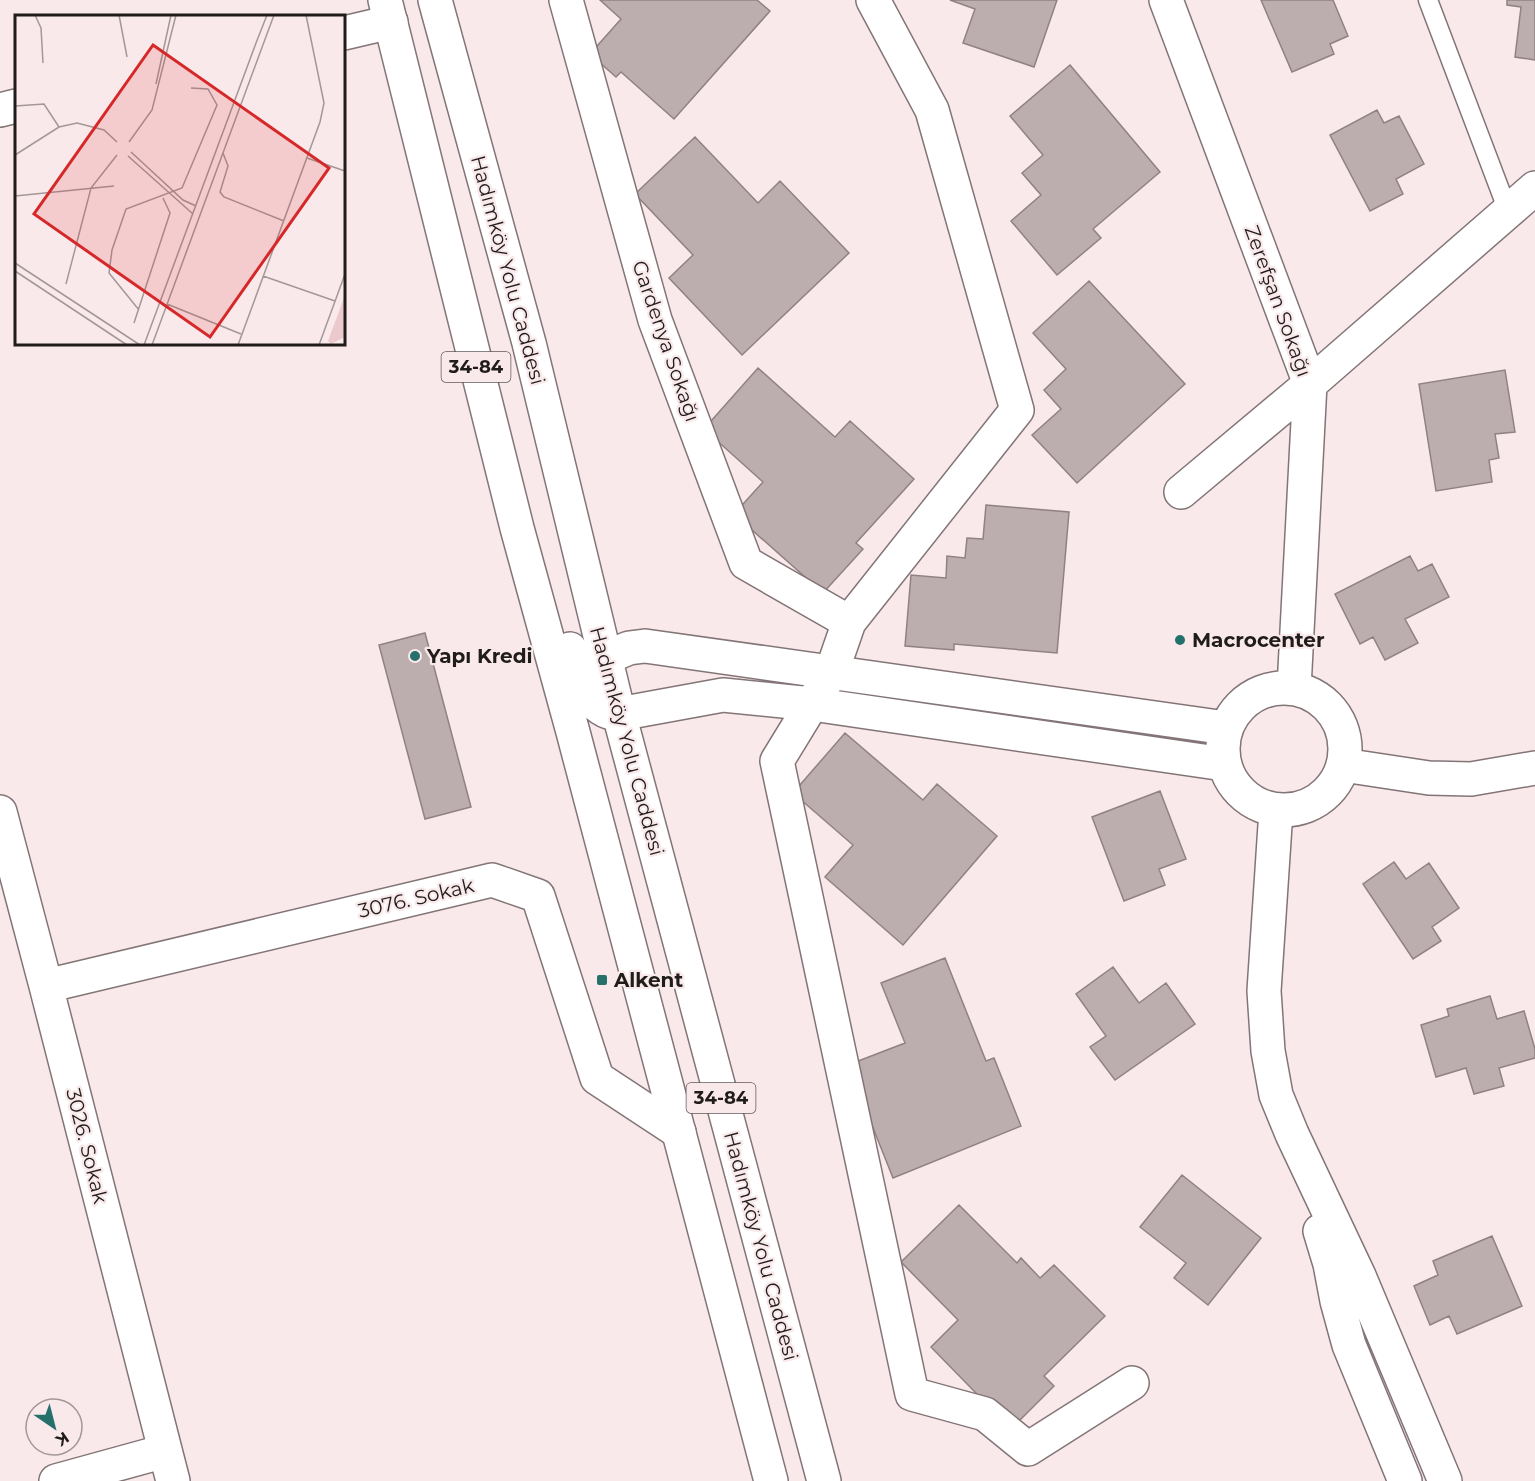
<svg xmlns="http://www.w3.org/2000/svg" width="1535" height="1481" viewBox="0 0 1535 1481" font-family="Montserrat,sans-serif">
<rect width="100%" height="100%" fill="#f9e9eb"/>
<!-- building -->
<path fill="#bcadaf" stroke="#908183" stroke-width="1.5" d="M 600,0 L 757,0 L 770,11 L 674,119 L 621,72 L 616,77 L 590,54 L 621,19 Z
M 950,0 L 1057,0 L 1034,67 L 963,43 L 975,9 Z
M 1261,0 L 1333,0 L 1348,36 L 1330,44 L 1334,54 L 1292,72 Z
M 1507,0 L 1535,0 L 1535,60 L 1515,57 L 1521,7 L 1507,5 Z
M 1070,65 L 1160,172 L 1093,229 L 1101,238 L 1057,275 L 1011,221 L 1041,195 L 1022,173 L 1043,155 L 1010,116 Z
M 1377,110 L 1384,123 L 1399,116 L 1424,164 L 1396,179 L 1403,194 L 1370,211 L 1330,135 Z
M 695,137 L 758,203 L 780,181 L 849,253 L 742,355 L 669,278 L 693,255 L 635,194 Z
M 1089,281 L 1185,384 L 1077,483 L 1032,435 L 1061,409 L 1044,390 L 1066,369 L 1033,333 Z
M 758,368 L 835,437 L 850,421 L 914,479 L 856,543 L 863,549 L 823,593 L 734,514 L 763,482 L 704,429 Z
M 1505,370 L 1515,432 L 1495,434 L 1499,458 L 1489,460 L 1492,482 L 1436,491 L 1419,384 Z
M 986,505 L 1069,512 L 1057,653 L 954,644 L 954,650 L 905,646 L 911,575 L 946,578 L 947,556 L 965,558 L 967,538 L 983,539 Z
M 1410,556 L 1418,571 L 1432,564 L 1449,597 L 1405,619 L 1418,643 L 1385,660 L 1373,637 L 1360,644 L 1335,594 Z
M 425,633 L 471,807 L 425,819 L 379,645 Z
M 845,733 L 923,800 L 937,784 L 997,836 L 903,945 L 825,877 L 853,845 L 793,793 Z
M 1160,791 L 1186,859 L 1159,869 L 1165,885 L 1124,901 L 1092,817 Z
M 1394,862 L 1406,879 L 1429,863 L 1459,908 L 1432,927 L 1441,941 L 1413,959 L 1363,884 Z
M 945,958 L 986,1061 L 994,1058 L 1021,1126 L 893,1178 L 848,1065 L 905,1043 L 881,983 Z
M 1113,967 L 1139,1003 L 1166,983 L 1195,1024 L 1115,1080 L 1090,1047 L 1106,1036 L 1076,994 Z
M 1490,996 L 1497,1019 L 1524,1011 L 1535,1049 L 1535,1058 L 1499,1068 L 1504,1086 L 1474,1094 L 1466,1068 L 1436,1077 L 1421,1025 L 1449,1016 L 1447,1009 Z
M 1182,1175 L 1261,1238 L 1208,1305 L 1174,1278 L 1186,1263 L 1140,1227 Z
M 959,1205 L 1017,1263 L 1021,1258 L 1040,1278 L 1054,1265 L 1105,1316 L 1044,1376 L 1054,1386 L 1011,1429 L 931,1347 L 958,1320 L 901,1262 Z
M 1492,1236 L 1522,1306 L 1457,1334 L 1449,1316 L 1430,1325 L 1414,1286 L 1438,1275 L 1433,1261 Z"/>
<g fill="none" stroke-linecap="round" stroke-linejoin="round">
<!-- lane casing -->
<g stroke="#837577" stroke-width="21">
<path id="lane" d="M 1428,0 L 1508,211"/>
</g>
<!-- street casing -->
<g stroke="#837577" stroke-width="36">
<path id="street" d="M 566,0 L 655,320 L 746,563 L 849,622
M 873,0 L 932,110 L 1017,410 L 849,622 L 832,671 L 777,761 L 912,1394 L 985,1414 L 1028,1449 L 1132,1383
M 1166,0 L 1310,384 L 1294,688
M 344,33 L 391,22
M 0,110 L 16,106
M 1181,492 L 1310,384 L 1535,188
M 0,812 L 46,986 L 173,1481
M 46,986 L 492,880 L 538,896 L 597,1078 L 679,1132
M 56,1481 L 165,1451"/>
</g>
<!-- secondary casing -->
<g stroke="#837577" stroke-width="36">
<path id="secondary" d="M 605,658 L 629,648 L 645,646 L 1226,728
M1223 749a61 61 0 1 1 122 0a61 61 0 1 1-122 0Z
M 619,714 L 723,695 L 812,704 L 1224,764
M 1343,765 L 1429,778 L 1471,779 L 1535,768
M 1276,810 L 1264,991 L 1268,1051 L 1276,1095 L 1292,1134 L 1359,1276 L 1445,1481
M 1320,1231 L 1330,1264 L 1337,1301 L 1349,1345 L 1405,1481"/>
</g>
<!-- primary casing -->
<g stroke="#837577" stroke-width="36">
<path id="primary" d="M 385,0 L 517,528 L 573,732 L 771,1481
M 435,0 L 529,343 L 619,714 L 824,1481
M 570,649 C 577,674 588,713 619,714"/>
</g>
<!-- lane -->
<use href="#lane" stroke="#fff" stroke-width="18"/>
<!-- street -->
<use href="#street" stroke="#fff" stroke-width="33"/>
<!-- secondary -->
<use href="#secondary" stroke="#fff" stroke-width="33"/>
<!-- primary -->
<use href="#primary" stroke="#fff" stroke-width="33"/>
</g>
<!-- markers -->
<g fill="#26706c" stroke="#f9e9eb" stroke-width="2">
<circle cx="1180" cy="640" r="6"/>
<circle cx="415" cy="656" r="6"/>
<rect x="596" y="974" width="12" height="12" rx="3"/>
</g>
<g text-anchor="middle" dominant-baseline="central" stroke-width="4.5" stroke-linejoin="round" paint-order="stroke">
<!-- shield labels -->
<g fill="#f9e9eb" stroke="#625a5a" stroke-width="1.5">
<rect x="441.5" y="352" width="69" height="30" rx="4.5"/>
<rect x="686.5" y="1083" width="69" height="30" rx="4.5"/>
</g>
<g font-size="18" font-weight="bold" fill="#211c1c">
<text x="476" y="367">34-84</text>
<text x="721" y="1098">34-84</text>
</g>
<!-- street labels -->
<g font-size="20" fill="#211c1c" stroke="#f9e9eb">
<text transform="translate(508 270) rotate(75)">Hadımköy Yolu Caddesi</text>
<text transform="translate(1278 301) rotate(70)">Zerefşan Sokağı</text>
<text transform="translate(666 341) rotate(71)">Gardenya Sokağı</text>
<text transform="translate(627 741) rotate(75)">Hadımköy Yolu Caddesi</text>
<text transform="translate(416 898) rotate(-13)">3076. Sokak</text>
<text transform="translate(87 1146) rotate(76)">3026. Sokak</text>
<text transform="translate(761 1246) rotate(75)">Hadımköy Yolu Caddesi</text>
</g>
<!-- poi labels -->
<g font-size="20" font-weight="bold" fill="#211c1c" stroke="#f9e9eb" text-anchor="start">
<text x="1192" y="640">Macrocenter</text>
<text x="427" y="656">Yapı Kredi</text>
<text x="614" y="980">Alkent</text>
</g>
</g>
<!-- overview -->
<g transform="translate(15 15)">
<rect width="330" height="330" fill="#f9e9eb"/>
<path d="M 330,280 L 330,322 L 316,329 L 313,326 Z" fill="#ecc9cd"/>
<path fill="none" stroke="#a39798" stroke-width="1.5" d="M 20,0 L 26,13 L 28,48M 104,0 L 112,42M 241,28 L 252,0M 141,69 L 156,0M 0,91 L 29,89 L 44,112M 114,127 L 137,95 L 161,0M 116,137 L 168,185 L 181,191M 208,138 L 213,151 L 205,177 L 209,182 L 269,206M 0,140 L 44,112 L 62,108 L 89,115 L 102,127M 113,141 L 178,199M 292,143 L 330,156M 0,181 L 99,171M 0,248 L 125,330M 0,256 L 112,330M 248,261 L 320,286M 51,269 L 76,173 L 102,140M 152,289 L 226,319M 124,295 L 94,258 L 97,235 L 111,194 L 167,173 L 202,90 L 193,74 L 176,73M 119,308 L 155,198 L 148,183M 129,330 L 241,28M 137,330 L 259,0M 223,330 L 305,107 L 309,88 L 291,0M 304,330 L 330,259"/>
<path fill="#d62828" fill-opacity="0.15" stroke="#d62828" stroke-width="3" d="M 138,30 L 314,153 L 195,322 L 19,199 Z"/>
<rect width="330" height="330" fill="none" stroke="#211c1c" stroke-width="3"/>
</g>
<!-- north arrow -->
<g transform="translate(54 1427) rotate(145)"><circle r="28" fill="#f9e9eb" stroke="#a39798" stroke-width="1.5"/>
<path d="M0-4.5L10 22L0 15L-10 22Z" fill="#26706c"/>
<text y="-9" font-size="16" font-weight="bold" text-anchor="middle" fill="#211c1c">K</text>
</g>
</svg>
